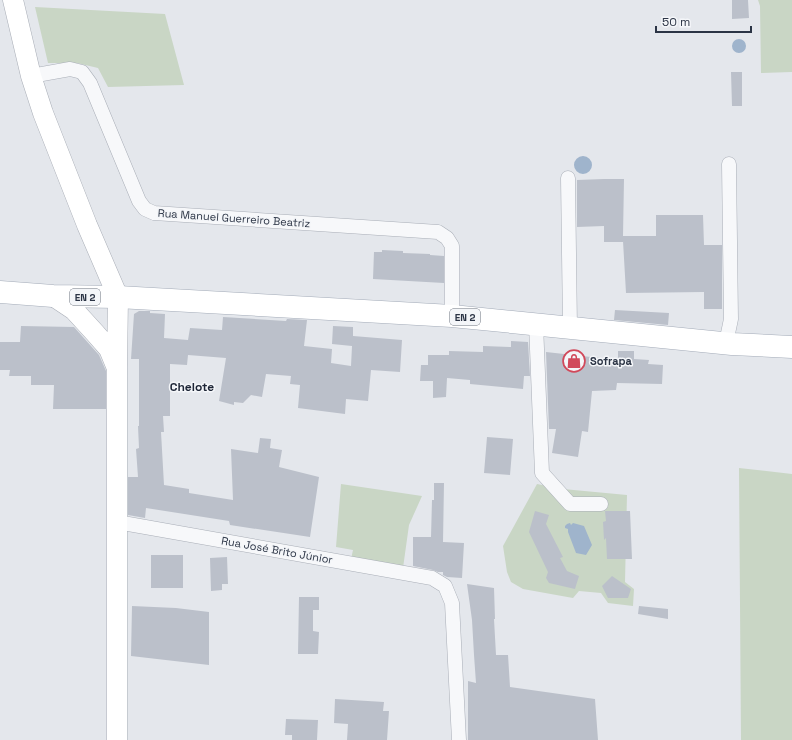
<svg xmlns="http://www.w3.org/2000/svg" width="792" height="740" viewBox="0 0 792 740" font-family="'Space Grotesk',sans-serif">
<rect width="100%" height="100%" fill="#e4e7ec"/>
<!-- green -->
<path fill="#c9d6c5" d="M 758,0 L 792,0 L 792,72 L 761,73 L 760,6 Z
M 35,7 L 165,14 L 184,85 L 108,87 L 98,68 L 77,63 L 48,63 Z
M 739,468 L 792,474 L 792,740 L 741,740 Z
M 341,484 L 422,496 L 409,525 L 403,568 L 351,559 L 353,550 L 336,547 Z
M 537,484 L 563,489 L 627,495 L 625,582 L 634,589 L 633,606 L 608,603 L 601,593 L 579,591 L 573,598 L 523,589 L 511,582 L 507,572 L 503,546 Z"/>
<!-- water -->
<path fill="#9fb4cc" d="M732 46a7 7 0 1 1 14 0a7 7 0 1 1-14 0Z
M574 165a9 9 0 1 1 18 0a9 9 0 1 1-18 0Z
M 570,523 L 571,525 L 573,523 L 584,526 L 592,545 L 586,555 L 576,553 L 568,532 L 568,529 L 565,528 L 565,526 L 567,524 Z"/>
<!-- building -->
<path fill="#bbc0ca" d="M 732,0 L 748,0 L 749,18 L 732,19 Z
M 731,72 L 742,72 L 742,106 L 732,106 Z
M 604,179 L 624,179 L 623,236 L 656,236 L 656,215 L 703,215 L 704,245 L 722,245 L 722,309 L 704,309 L 704,292 L 626,293 L 623,241 L 623,242 L 604,242 L 604,226 L 577,227 L 577,180 Z
M 382,250 L 403,251 L 403,253 L 430,254 L 430,255 L 444,256 L 444,283 L 373,279 L 374,252 L 382,252 Z
M 615,310 L 669,313 L 668,325 L 614,320 Z
M 139,311 L 150,311 L 150,313 L 165,314 L 164,338 L 188,340 L 190,328 L 222,330 L 223,317 L 286,321 L 287,319 L 307,320 L 304,346 L 332,349 L 331,363 L 351,366 L 352,346 L 332,344 L 333,326 L 353,327 L 353,336 L 402,340 L 400,372 L 371,370 L 368,401 L 346,399 L 345,414 L 298,408 L 300,385 L 290,384 L 291,376 L 266,374 L 262,397 L 251,395 L 243,403 L 234,402 L 234,405 L 219,401 L 226,358 L 188,355 L 187,365 L 170,364 L 170,416 L 163,416 L 164,432 L 161,432 L 164,485 L 189,489 L 189,493 L 233,500 L 231,449 L 258,453 L 260,438 L 271,439 L 270,448 L 282,450 L 279,467 L 319,477 L 310,537 L 230,525 L 229,521 L 146,508 L 145,518 L 128,515 L 128,477 L 138,477 L 136,449 L 139,448 L 138,426 L 139,426 L 139,359 L 131,359 L 134,314 Z
M 21,326 L 74,327 L 99,355 L 106,371 L 106,409 L 53,409 L 54,385 L 31,385 L 31,376 L 9,376 L 10,370 L 0,370 L 0,342 L 20,342 Z
M 511,341 L 528,342 L 530,376 L 524,376 L 523,389 L 470,384 L 470,380 L 447,378 L 446,397 L 433,398 L 433,381 L 420,381 L 421,365 L 428,365 L 428,355 L 449,355 L 449,351 L 483,352 L 483,346 L 511,347 Z
M 618,351 L 634,351 L 634,359 L 649,360 L 648,364 L 663,365 L 662,384 L 617,383 L 616,390 L 592,391 L 588,432 L 582,431 L 578,457 L 552,453 L 556,429 L 549,429 L 546,352 L 618,360 Z
M 487,437 L 513,439 L 510,475 L 484,473 Z
M 434,483 L 444,483 L 443,542 L 464,543 L 462,578 L 447,577 L 443,575 L 443,572 L 438,572 L 433,570 L 413,566 L 413,537 L 431,537 L 432,500 L 434,500 Z
M 535,511 L 549,515 L 546,524 L 563,557 L 560,558 L 567,571 L 579,576 L 575,589 L 549,583 L 546,578 L 548,572 L 529,532 Z
M 605,511 L 630,511 L 632,559 L 607,559 L 606,538 L 604,540 L 603,522 L 606,521 Z
M 151,555 L 183,555 L 183,588 L 151,588 Z
M 227,557 L 228,584 L 222,584 L 222,590 L 211,591 L 210,558 Z
M 612,576 L 631,589 L 628,598 L 608,598 L 602,586 Z
M 467,584 L 494,588 L 495,619 L 494,619 L 496,655 L 508,655 L 510,687 L 595,699 L 598,740 L 468,740 L 468,681 L 476,683 L 474,655 L 472,620 Z
M 299,597 L 319,597 L 319,610 L 313,610 L 313,631 L 319,632 L 318,654 L 298,654 Z
M 132,606 L 176,608 L 209,612 L 209,665 L 131,656 Z
M 639,606 L 668,609 L 668,619 L 638,614 Z
M 335,699 L 384,702 L 383,711 L 389,711 L 387,740 L 347,740 L 348,724 L 334,723 Z
M 286,719 L 318,720 L 317,740 L 292,740 L 292,735 L 285,735 Z"/>
<g fill="none" stroke-linecap="round" stroke-linejoin="round">
<!-- street casing -->
<g stroke="#a9aeb7" stroke-width="15">
<path id="street" d="M 31,76 L 70,69 L 82,72 L 90,83 L 139,201 L 145,209 L 154,213 L 438,232 L 447,238 L 452,246 L 452,316
M 568,178 L 570,328
M 536,324 L 542,473 L 570,504 L 601,504
M 726,343 L 731,319 L 729,164
M 117,522 L 432,578 L 445,586 L 452,603 L 459,740"/>
</g>
<!-- secondary casing -->
<g stroke="#a9aeb7" stroke-width="21">
<path id="secondary" d="M 13,0 L 31,76 L 43,113 L 87,225 L 118,297 L 117,367 L 117,740
M 53,296 L 74,310 L 95,333 L 109,349 L 116,366"/>
</g>
<!-- primary casing -->
<g stroke="#a3abb8" stroke-width="23">
<path id="primary" d="M 0,292 L 53,296 L 118,297 L 452,316 L 732,344 L 792,347"/>
</g>
<!-- street -->
<use href="#street" stroke="#f7f8fa" stroke-width="14"/>
<!-- secondary -->
<use href="#secondary" stroke="#fff" stroke-width="20"/>
<!-- primary -->
<use href="#primary" stroke="#fff" stroke-width="22"/>
</g>
<!-- icons -->
<defs>
<g id="shop-ring" transform="scale(1.15)"><circle r="9.5" fill="#f4f6f9" stroke="#d1495b" stroke-width="1.5"/><path d="M-5-2.5h2.3a2.7 3.5 0 0 1 5.4 0H5L5.5 6h-11ZM-1.5-2.5h3a1.5 2.3 0 0 0-3 0Z" fill="#d1495b"/></g>
</defs>
<g fill-rule="evenodd">
<use href="#shop-ring" x="574" y="361"/>
</g>
<g text-anchor="middle" dominant-baseline="central" stroke-width="3" stroke-linejoin="round" paint-order="stroke">
<!-- shield labels -->
<g fill="#f4f6f9" stroke="#676e7b" stroke-width="1">
<rect x="70" y="289" width="30" height="16" rx="3"/>
<rect x="450" y="309" width="30" height="16" rx="3"/>
</g>
<g font-size="10" font-weight="bold" fill="#2b3445">
<text x="85" y="297">EN 2</text>
<text x="465" y="317">EN 2</text>
</g>
<!-- street labels -->
<g font-size="11" fill="#2b3445" stroke="#f4f6f9">
<text transform="translate(234 218) rotate(4)">Rua Manuel Guerreiro Beatriz</text>
<text transform="translate(277 550) rotate(10)">Rua José Brito Júnior</text>
</g>
<!-- poi labels -->
<g font-size="11" font-weight="bold" fill="#2b3445" stroke="#f4f6f9" text-anchor="start">
<text x="590" y="361">Sofrapa</text>
</g>
<!-- neighbourhood labels -->
<g font-size="12" font-weight="bold" fill="#1d2536" stroke="#f4f6f9">
<text x="192" y="387">Chelote</text>
</g>
</g>
<!-- scale -->
<path d="M656 26v6h95v-6" fill="none" stroke="#2b3445" stroke-width="2"/>
<text x="662" y="26" font-size="12" fill="#2b3445" stroke="#f4f6f9" stroke-width="3" paint-order="stroke">50 m</text>
</svg>
